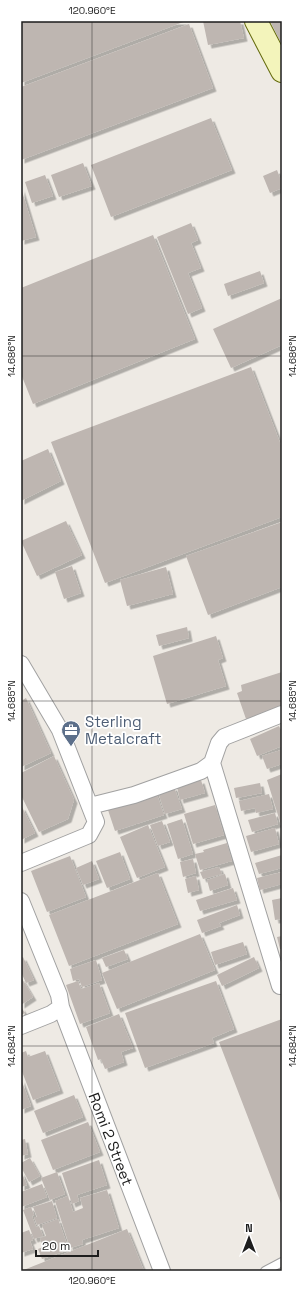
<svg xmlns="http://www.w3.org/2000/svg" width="303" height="1292" viewBox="0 0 303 1292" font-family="'Space Grotesk',sans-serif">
<defs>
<filter id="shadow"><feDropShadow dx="3.5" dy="3.5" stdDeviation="0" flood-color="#0004"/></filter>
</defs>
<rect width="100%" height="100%" fill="#eeeae4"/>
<!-- building -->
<path fill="#beb6b1" filter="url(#shadow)" d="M 21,21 L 186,21 L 21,83 Z
M 203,21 L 240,21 L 244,38 L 208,45 Z
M 270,21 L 282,21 L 282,45 Z
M 189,24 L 213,88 L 21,160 L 21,87 Z
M 211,118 L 232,170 L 111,217 L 91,165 Z
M 83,163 L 92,186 L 59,197 L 51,175 Z
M 277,170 L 282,183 L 282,188 L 270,193 L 263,176 Z
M 45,175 L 53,196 L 32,203 L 25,182 Z
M 21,188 L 36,237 L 21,241 Z
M 191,223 L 198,240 L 191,243 L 201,268 L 188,273 L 202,308 L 188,314 L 157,237 Z
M 153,235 L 195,339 L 33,404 L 21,374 L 21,288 Z
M 260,271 L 264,283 L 228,296 L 224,284 Z
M 282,298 L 282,345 L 231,368 L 213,329 Z
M 251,367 L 282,448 L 282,517 L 105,583 L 51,442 Z
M 48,449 L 61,481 L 21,501 L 21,461 Z
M 66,521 L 82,555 L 37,576 L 21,541 Z
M 282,522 L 282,587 L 208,615 L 186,556 Z
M 72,566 L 81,593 L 64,599 L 55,572 Z
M 166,567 L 173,594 L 127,606 L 120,580 Z
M 187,627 L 189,638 L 159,646 L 156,635 Z
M 216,636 L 223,658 L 218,660 L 226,686 L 167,704 L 153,656 Z
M 282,672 L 282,707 L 246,719 L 237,693 L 242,691 L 241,685 Z
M 26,698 L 51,753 L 21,767 L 21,701 Z
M 279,726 L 282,732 L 282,746 L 257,756 L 250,739 Z
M 281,750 L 282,753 L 282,764 L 267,769 L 262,756 Z
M 54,756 L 74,800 L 68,819 L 39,832 L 21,795 L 21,773 Z
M 282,774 L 282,828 L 267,780 Z
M 201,780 L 205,793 L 180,800 L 177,787 Z
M 260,783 L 262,793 L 236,798 L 234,788 Z
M 174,787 L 182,809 L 165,814 L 157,789 Z
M 155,789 L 164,815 L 115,831 L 106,804 Z
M 269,794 L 273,809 L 256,813 L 255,808 L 241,811 L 239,801 Z
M 215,805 L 224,835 L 193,844 L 184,814 Z
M 21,807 L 22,807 L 35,833 L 21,840 Z
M 275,813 L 278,824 L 252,832 L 248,820 Z
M 182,819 L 193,854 L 178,859 L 167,824 Z
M 162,821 L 170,842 L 158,846 L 150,825 Z
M 148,825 L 165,867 L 137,878 L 120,837 Z
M 275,828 L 279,844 L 251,852 L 246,836 Z
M 227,843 L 232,861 L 200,870 L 195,854 L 204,852 L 203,850 Z
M 120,852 L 130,879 L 107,888 L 96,861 Z
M 282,855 L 282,868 L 259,874 L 255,863 Z
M 70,856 L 86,897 L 47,912 L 31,871 Z
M 193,859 L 196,873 L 183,877 L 180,862 Z
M 92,861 L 99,879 L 83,885 L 76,868 Z
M 219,867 L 222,874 L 203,879 L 200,872 Z
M 282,872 L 282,884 L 260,890 L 257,878 Z
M 158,873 L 178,924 L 69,966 L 49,915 Z
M 225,874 L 228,885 L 210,891 L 207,880 Z
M 196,876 L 199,890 L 188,893 L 185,879 Z
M 233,888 L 237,900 L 200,911 L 196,900 Z
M 282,898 L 282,919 L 275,920 L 272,900 Z
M 237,905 L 240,915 L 219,923 L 221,926 L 202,933 L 197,920 Z
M 200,934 L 215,970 L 117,1009 L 102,973 Z
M 282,936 L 282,949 L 280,949 L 277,937 Z
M 243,942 L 247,954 L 215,965 L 211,952 Z
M 124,950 L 128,959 L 106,967 L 102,958 Z
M 23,957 L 34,980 L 26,983 L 21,972 L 21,958 Z
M 254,957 L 259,968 L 222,986 L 217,975 Z
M 96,960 L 102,980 L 82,987 L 79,979 L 73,981 L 70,969 Z
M 21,977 L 33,997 L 21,1005 Z
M 78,981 L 81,989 L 99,983 L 110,1013 L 80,1024 L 66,985 Z
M 216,981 L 234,1029 L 212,1038 L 214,1043 L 145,1068 L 125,1013 Z
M 21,1007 L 25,1013 L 21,1015 Z
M 119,1014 L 133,1048 L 121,1052 L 124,1062 L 105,1069 L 101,1059 L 98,1060 L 86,1027 Z
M 282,1019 L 282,1206 L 219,1042 Z
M 26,1051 L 28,1057 L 45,1051 L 60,1090 L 33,1100 L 21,1069 L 21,1053 Z
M 21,1079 L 31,1106 L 21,1110 Z
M 74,1095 L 83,1117 L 43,1133 L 34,1111 Z
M 88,1122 L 100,1152 L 53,1170 L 41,1140 Z
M 25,1139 L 28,1154 L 21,1156 L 21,1140 Z
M 30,1158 L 40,1176 L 29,1182 L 21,1167 L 21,1163 Z
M 99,1160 L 107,1185 L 77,1195 L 79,1201 L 72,1204 L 62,1173 Z
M 21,1171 L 27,1185 L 21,1187 Z
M 57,1172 L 65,1194 L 50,1200 L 41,1178 Z
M 42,1184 L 47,1197 L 21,1207 L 21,1192 Z
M 107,1190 L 119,1228 L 82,1240 L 83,1244 L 70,1248 L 55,1201 L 68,1196 L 73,1212 L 83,1208 L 80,1198 Z
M 52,1201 L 57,1218 L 37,1225 L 34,1217 L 37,1217 L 33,1207 Z
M 31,1207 L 34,1215 L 32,1216 L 36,1227 L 39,1226 L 43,1236 L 34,1239 L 23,1210 Z
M 58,1219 L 69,1250 L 42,1259 L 38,1249 L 43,1247 L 40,1238 L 46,1236 L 42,1225 Z
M 127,1229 L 144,1271 L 21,1271 Z
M 29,1230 L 33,1240 L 30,1241 L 33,1249 L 21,1253 L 21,1233 Z"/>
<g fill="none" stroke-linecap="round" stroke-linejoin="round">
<!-- lane casing -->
<g stroke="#a1a1a1" stroke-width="10">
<path id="lane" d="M 265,1271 L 282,1262"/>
</g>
<!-- street casing -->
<g stroke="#a1a1a1" stroke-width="18">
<path id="street" d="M 21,664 L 60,730 L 96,822 L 89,835 L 21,863
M 212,763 L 280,986
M 90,806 L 134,795 L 201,771 L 212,763 L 219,743 L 224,737 L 282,714
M 21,901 L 59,995 L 61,1007 L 162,1271
M 21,1026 L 51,1014 L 61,1007"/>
</g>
<!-- secondary casing -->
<g stroke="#656b0d" stroke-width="24">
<path id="secondary" d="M 256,21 L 282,71"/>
</g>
<!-- lane -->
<use href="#lane" stroke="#fff" stroke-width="8"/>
<!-- street -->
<use href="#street" stroke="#fff" stroke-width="16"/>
<!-- secondary -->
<use href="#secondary" stroke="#f3f4bb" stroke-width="22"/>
</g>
<!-- ticks -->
<path fill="none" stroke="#1d1d1d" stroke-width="1" stroke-opacity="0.45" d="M 92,21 L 92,1271M 21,356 L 282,356M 21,701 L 282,701M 21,1046 L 282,1046"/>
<!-- icons -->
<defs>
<g id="office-pin" transform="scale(1)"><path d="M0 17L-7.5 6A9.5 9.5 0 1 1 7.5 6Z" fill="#5c6f8a" stroke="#fff"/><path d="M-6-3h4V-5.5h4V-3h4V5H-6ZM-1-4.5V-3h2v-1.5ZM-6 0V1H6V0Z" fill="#fff"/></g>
</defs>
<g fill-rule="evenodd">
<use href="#office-pin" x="71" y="730"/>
</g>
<g text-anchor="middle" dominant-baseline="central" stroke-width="3.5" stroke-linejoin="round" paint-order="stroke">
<!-- service labels -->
<g font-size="15" fill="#4e5e75" stroke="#fff" text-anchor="start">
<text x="85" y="721">Sterling<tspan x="85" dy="17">Metalcraft</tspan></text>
</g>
<!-- street labels -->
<g font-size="15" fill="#1d1d1d" stroke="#fff">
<text transform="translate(111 1139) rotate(69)">Romi 2 Street</text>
</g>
</g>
<!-- border -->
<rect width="303" height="1292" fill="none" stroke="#ffffff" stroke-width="44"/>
<!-- north arrow -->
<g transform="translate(249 1238)" stroke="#ffffff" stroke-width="3" paint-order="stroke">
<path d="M0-3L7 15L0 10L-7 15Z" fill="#1d1d1d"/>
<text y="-6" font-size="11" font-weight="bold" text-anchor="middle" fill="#1d1d1d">N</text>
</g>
<!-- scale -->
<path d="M36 1250v6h62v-6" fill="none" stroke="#1d1d1d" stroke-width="2"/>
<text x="42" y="1250" font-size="12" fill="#1d1d1d" stroke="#ffffff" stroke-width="3" paint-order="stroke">20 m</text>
<rect x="22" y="22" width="259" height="1248" fill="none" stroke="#1d1d1d" stroke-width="1.5"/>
<g font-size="10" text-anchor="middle" fill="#1d1d1d">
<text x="92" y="14">120.960°E</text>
<text transform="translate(11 356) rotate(-90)" y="4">14.686°N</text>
<text transform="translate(292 356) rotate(-90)" y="4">14.686°N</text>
<text transform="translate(11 701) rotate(-90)" y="4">14.685°N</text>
<text transform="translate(292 701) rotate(-90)" y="4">14.685°N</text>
<text transform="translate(11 1046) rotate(-90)" y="4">14.684°N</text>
<text transform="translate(292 1046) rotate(-90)" y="4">14.684°N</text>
<text x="92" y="1284">120.960°E</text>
</g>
</svg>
